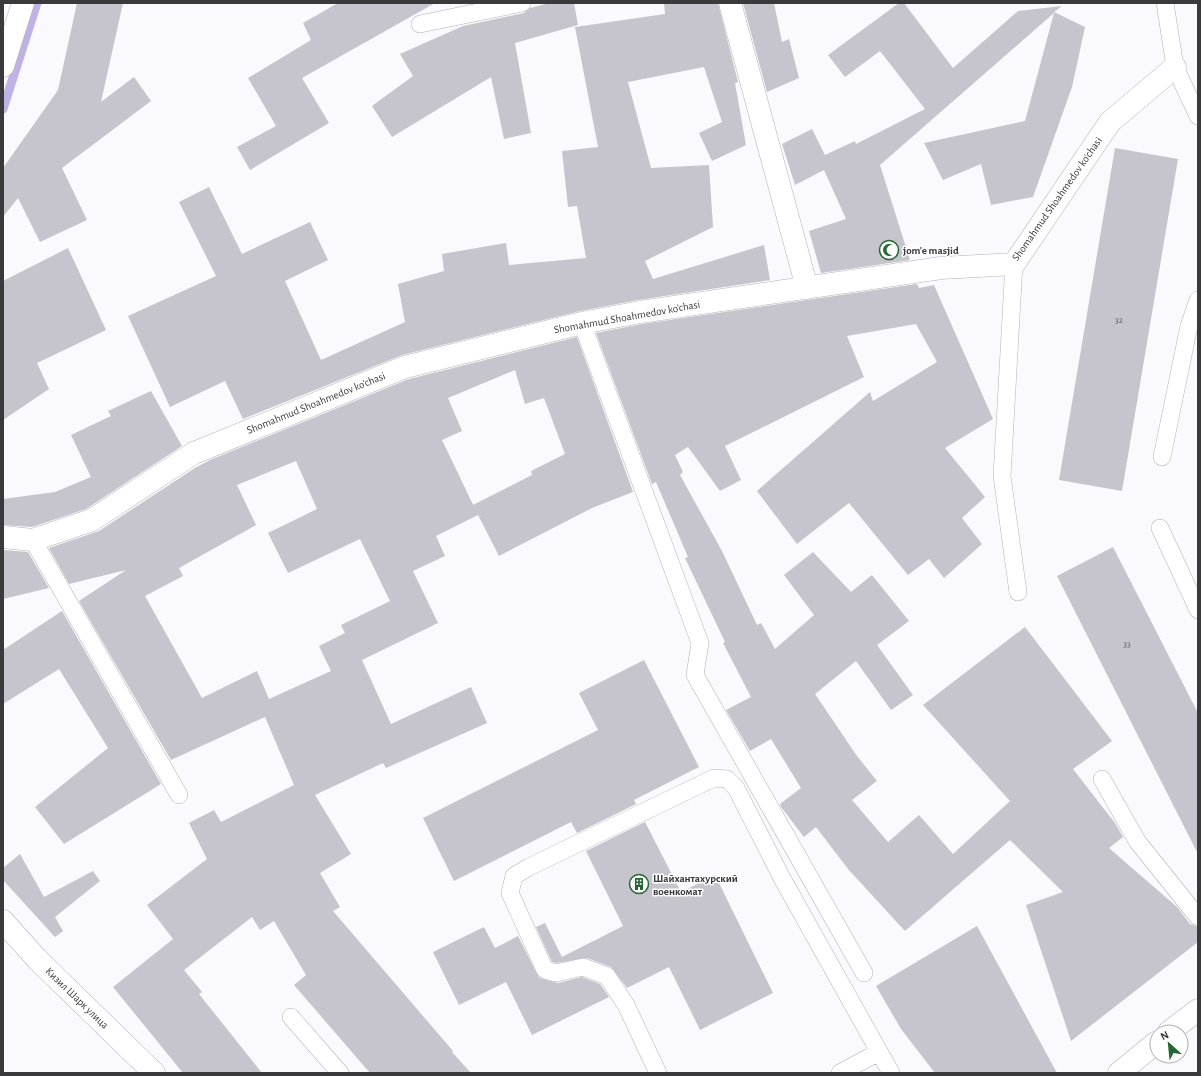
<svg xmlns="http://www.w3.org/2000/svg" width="1201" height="1076" viewBox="0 0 1201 1076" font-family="'Alegreya Sans',sans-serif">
<rect width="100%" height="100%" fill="#faf9fe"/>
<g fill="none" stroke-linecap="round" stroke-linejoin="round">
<!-- stream -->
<path stroke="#c0b2e4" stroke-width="9" d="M 3,109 L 37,3"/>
</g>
<!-- building -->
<path fill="#c6c4cc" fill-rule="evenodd" d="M 77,3 L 123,3 L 101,102 L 134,77 L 151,101 L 62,168 L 87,220 L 40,242 L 18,198 L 3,217 L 3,168 L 58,90 Z
M 338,3 L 435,3 L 302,78 L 329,123 L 250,170 L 237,147 L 276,126 L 248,78 L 311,40 L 303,23 Z
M 550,3 L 574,3 L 578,25 L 515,43 L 531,133 L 504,139 L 491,77 L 392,137 L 372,106 L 413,76 L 400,54 L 463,26 L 524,13 L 530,8 Z
M 664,3 L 718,3 L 738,82 L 735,83 L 746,145 L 712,161 L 699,133 L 722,122 L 704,67 L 628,82 L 651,168 L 709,165 L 713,227 L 645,261 L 653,279 L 764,245 L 770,280 L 638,300 L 580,311 L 402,355 L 243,419 L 225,381 L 170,407 L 128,316 L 216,276 L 179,202 L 209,187 L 242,254 L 310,222 L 328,260 L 285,281 L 321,360 L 405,322 L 398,284 L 444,271 L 442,254 L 506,243 L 509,265 L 586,258 L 577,206 L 568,207 L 562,151 L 598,147 L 575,27 L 665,14 Z
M 743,3 L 774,3 L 782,42 L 789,39 L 799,78 L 767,92 Z
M 899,3 L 904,3 L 953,68 L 1018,11 L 1062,6 L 1054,12 L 1085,27 L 1072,87 L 1033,197 L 991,205 L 981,164 L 943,180 L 924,143 L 1025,121 L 1054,13 L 880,165 L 910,260 L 821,273 L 809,231 L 846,219 L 824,170 L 795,185 L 782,144 L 812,129 L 825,155 L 855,141 L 856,144 L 925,109 L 880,51 L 845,77 L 828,55 Z
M 1115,148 L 1178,159 L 1122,491 L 1059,480 Z
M 68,248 L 106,330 L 37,363 L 49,389 L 3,420 L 3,281 Z
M 917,284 L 919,288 L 934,285 L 993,419 L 945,448 L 985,497 L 962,518 L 982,544 L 944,578 L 929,559 L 908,575 L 849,503 L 797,544 L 757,491 L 870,392 L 873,401 L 937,362 L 916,324 L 847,336 L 864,377 L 725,446 L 741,480 L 720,491 L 688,447 L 675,455 L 683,472 L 680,475 L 722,551 L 757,625 L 761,623 L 775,649 L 814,615 L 784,575 L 813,552 L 851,592 L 872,575 L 909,621 L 877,645 L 913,695 L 891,710 L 856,661 L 815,694 L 857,756 L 877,781 L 852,800 L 888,842 L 919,815 L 953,854 L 1010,801 L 923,705 L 1025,627 L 1112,741 L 1073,769 L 1115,823 L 1123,837 L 1109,848 L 1177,907 L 1190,924 L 1198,927 L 1198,942 L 1071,1041 L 1026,905 L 1063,892 L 1010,840 L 905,931 L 848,869 L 816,827 L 804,837 L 781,807 L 780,804 L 801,788 L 771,739 L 750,751 L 726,710 L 751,697 L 723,643 L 725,642 L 685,558 L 688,557 L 656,482 L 652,484 L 596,333 L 642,324 Z
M 577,337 L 633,492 L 592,508 L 499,556 L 473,505 L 532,475 L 531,471 L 565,454 L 544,398 L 525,404 L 515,370 L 448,398 L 462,431 L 442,440 L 478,515 L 436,536 L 445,556 L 413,571 L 438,623 L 362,660 L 391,724 L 471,687 L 487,723 L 386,768 L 383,763 L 315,795 L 351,854 L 320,873 L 340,907 L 333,911 L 453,1051 L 452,1052 L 471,1073 L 370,1073 L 294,985 L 306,975 L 274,921 L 260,930 L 252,917 L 184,970 L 202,992 L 199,994 L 262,1073 L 183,1073 L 113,987 L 173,939 L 147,905 L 207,859 L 189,823 L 214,810 L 221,822 L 294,785 L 265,717 L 171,760 L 79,601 L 126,570 L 69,584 L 49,548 L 99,531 L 195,468 L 210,460 L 409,379 ZM 296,461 L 317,509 L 268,533 L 288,573 L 360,539 L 390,601 L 341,625 L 345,633 L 319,646 L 331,671 L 269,699 L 257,671 L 202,698 L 145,596 L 183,576 L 179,568 L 256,525 L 237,485 Z
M 151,391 L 182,446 L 86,509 L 32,527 L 3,525 L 3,499 L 55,492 L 91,477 L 71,435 L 111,416 L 108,411 Z
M 1113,547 L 1198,713 L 1198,854 L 1057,576 Z
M 3,550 L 28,552 L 49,588 L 3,599 Z
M 62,611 L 161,784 L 64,844 L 35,807 L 108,748 L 59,669 L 3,704 L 3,650 Z
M 644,660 L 699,767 L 634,800 L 636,804 L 577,833 L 571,822 L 454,881 L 423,818 L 598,730 L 579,693 Z
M 645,822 L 681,892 L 715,875 L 773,993 L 700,1030 L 669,967 L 627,988 L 611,967 L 587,958 L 556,963 L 552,962 L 536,927 L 545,923 L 562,957 L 623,926 L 586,851 Z
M 20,854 L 44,897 L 93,871 L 100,881 L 55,917 L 63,931 L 55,937 L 3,880 L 3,868 Z
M 977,926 L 1057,1073 L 935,1073 L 901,1029 L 876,986 Z
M 484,927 L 495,948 L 518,936 L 539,978 L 558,983 L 582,977 L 600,984 L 609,997 L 532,1035 L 506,982 L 459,1005 L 433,952 Z"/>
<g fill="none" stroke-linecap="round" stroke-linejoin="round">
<!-- lane casing -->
<g stroke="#b3b1b8" stroke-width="18">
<path id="lane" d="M 1165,3 L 1175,67 L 1198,116
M 420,24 L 522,3
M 1014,264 L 1002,476 L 1018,592
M 582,323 L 700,643 L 695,675 L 864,973
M 1162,457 L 1189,326 L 1198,300
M 1160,528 L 1198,610
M 33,540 L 179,795
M 1102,779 L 1137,841 L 1198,917
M 291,1017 L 340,1073
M 658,1073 L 626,1005 L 607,976 L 583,967 L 556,973 L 545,970 L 510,893 L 514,876 L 529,867 L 714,778 L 727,779 L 736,788 L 783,880 L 891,1073
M 840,1073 L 879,1052"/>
</g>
<!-- street casing -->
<g stroke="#b3b1b8" stroke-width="23">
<path id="street" d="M 730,3 L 807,288
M 3,66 L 23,3
M 3,537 L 33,540 L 92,520 L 194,453 L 405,367 L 582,323 L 640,312 L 941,268 L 1014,264 L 1110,122 L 1175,67
M 3,921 L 37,959 L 154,1073"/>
</g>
<!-- secondary casing -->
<g stroke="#b3b1b8" stroke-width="23">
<path id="secondary" d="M 1169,1032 L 1198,1010
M 1119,1073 L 1157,1042"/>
</g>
<!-- lane -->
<use href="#lane" stroke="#fff" stroke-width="17"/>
<!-- street -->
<use href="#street" stroke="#fff" stroke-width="22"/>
<!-- secondary -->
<use href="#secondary" stroke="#fff" stroke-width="22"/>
</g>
<!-- icons -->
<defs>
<g id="mosque-ring" transform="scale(1)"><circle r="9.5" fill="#fff" stroke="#246732" stroke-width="1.5"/><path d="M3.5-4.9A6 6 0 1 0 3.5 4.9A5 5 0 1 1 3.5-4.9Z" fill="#246732"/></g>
<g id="building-ring" transform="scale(1)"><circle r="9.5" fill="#fff" stroke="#246732" stroke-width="1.5"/><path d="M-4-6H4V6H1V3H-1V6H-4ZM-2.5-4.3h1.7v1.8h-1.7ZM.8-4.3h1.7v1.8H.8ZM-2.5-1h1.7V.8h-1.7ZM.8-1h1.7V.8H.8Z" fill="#246732"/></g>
</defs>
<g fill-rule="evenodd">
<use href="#mosque-ring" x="889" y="250"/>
<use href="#building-ring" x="639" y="884"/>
</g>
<g text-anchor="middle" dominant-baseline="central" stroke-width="3" stroke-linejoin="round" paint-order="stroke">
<!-- number labels -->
<g font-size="9" fill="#5d5c60">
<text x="1119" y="320">32</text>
<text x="1127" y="644">33</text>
</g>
<!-- street labels -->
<g font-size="11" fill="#3a393c" stroke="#fff">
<text transform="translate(1057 199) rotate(-55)">Shomahmud Shoahmedov ko'chasi</text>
<text transform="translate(627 317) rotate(-10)">Shomahmud Shoahmedov ko'chasi</text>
<text transform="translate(316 403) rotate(-22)">Shomahmud Shoahmedov ko'chasi</text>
<text transform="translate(77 998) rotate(44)">Кизил Шарк улица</text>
</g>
<!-- poi labels -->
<g font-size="11" font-weight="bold" fill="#3a393c" stroke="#fff" text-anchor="start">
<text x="903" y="250">jom'e masjid</text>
<text x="653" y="878">Шайхантахурский<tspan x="653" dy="13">военкомат</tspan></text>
</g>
</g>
<!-- border -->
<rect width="1201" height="1076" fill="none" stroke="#3a393c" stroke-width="8"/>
<!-- north arrow -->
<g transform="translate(1169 1044) rotate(333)"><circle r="19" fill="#ffffff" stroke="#b0b0b1"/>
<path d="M0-3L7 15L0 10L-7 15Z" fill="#246732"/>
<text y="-6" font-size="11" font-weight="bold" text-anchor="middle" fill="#3a393c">N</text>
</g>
</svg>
